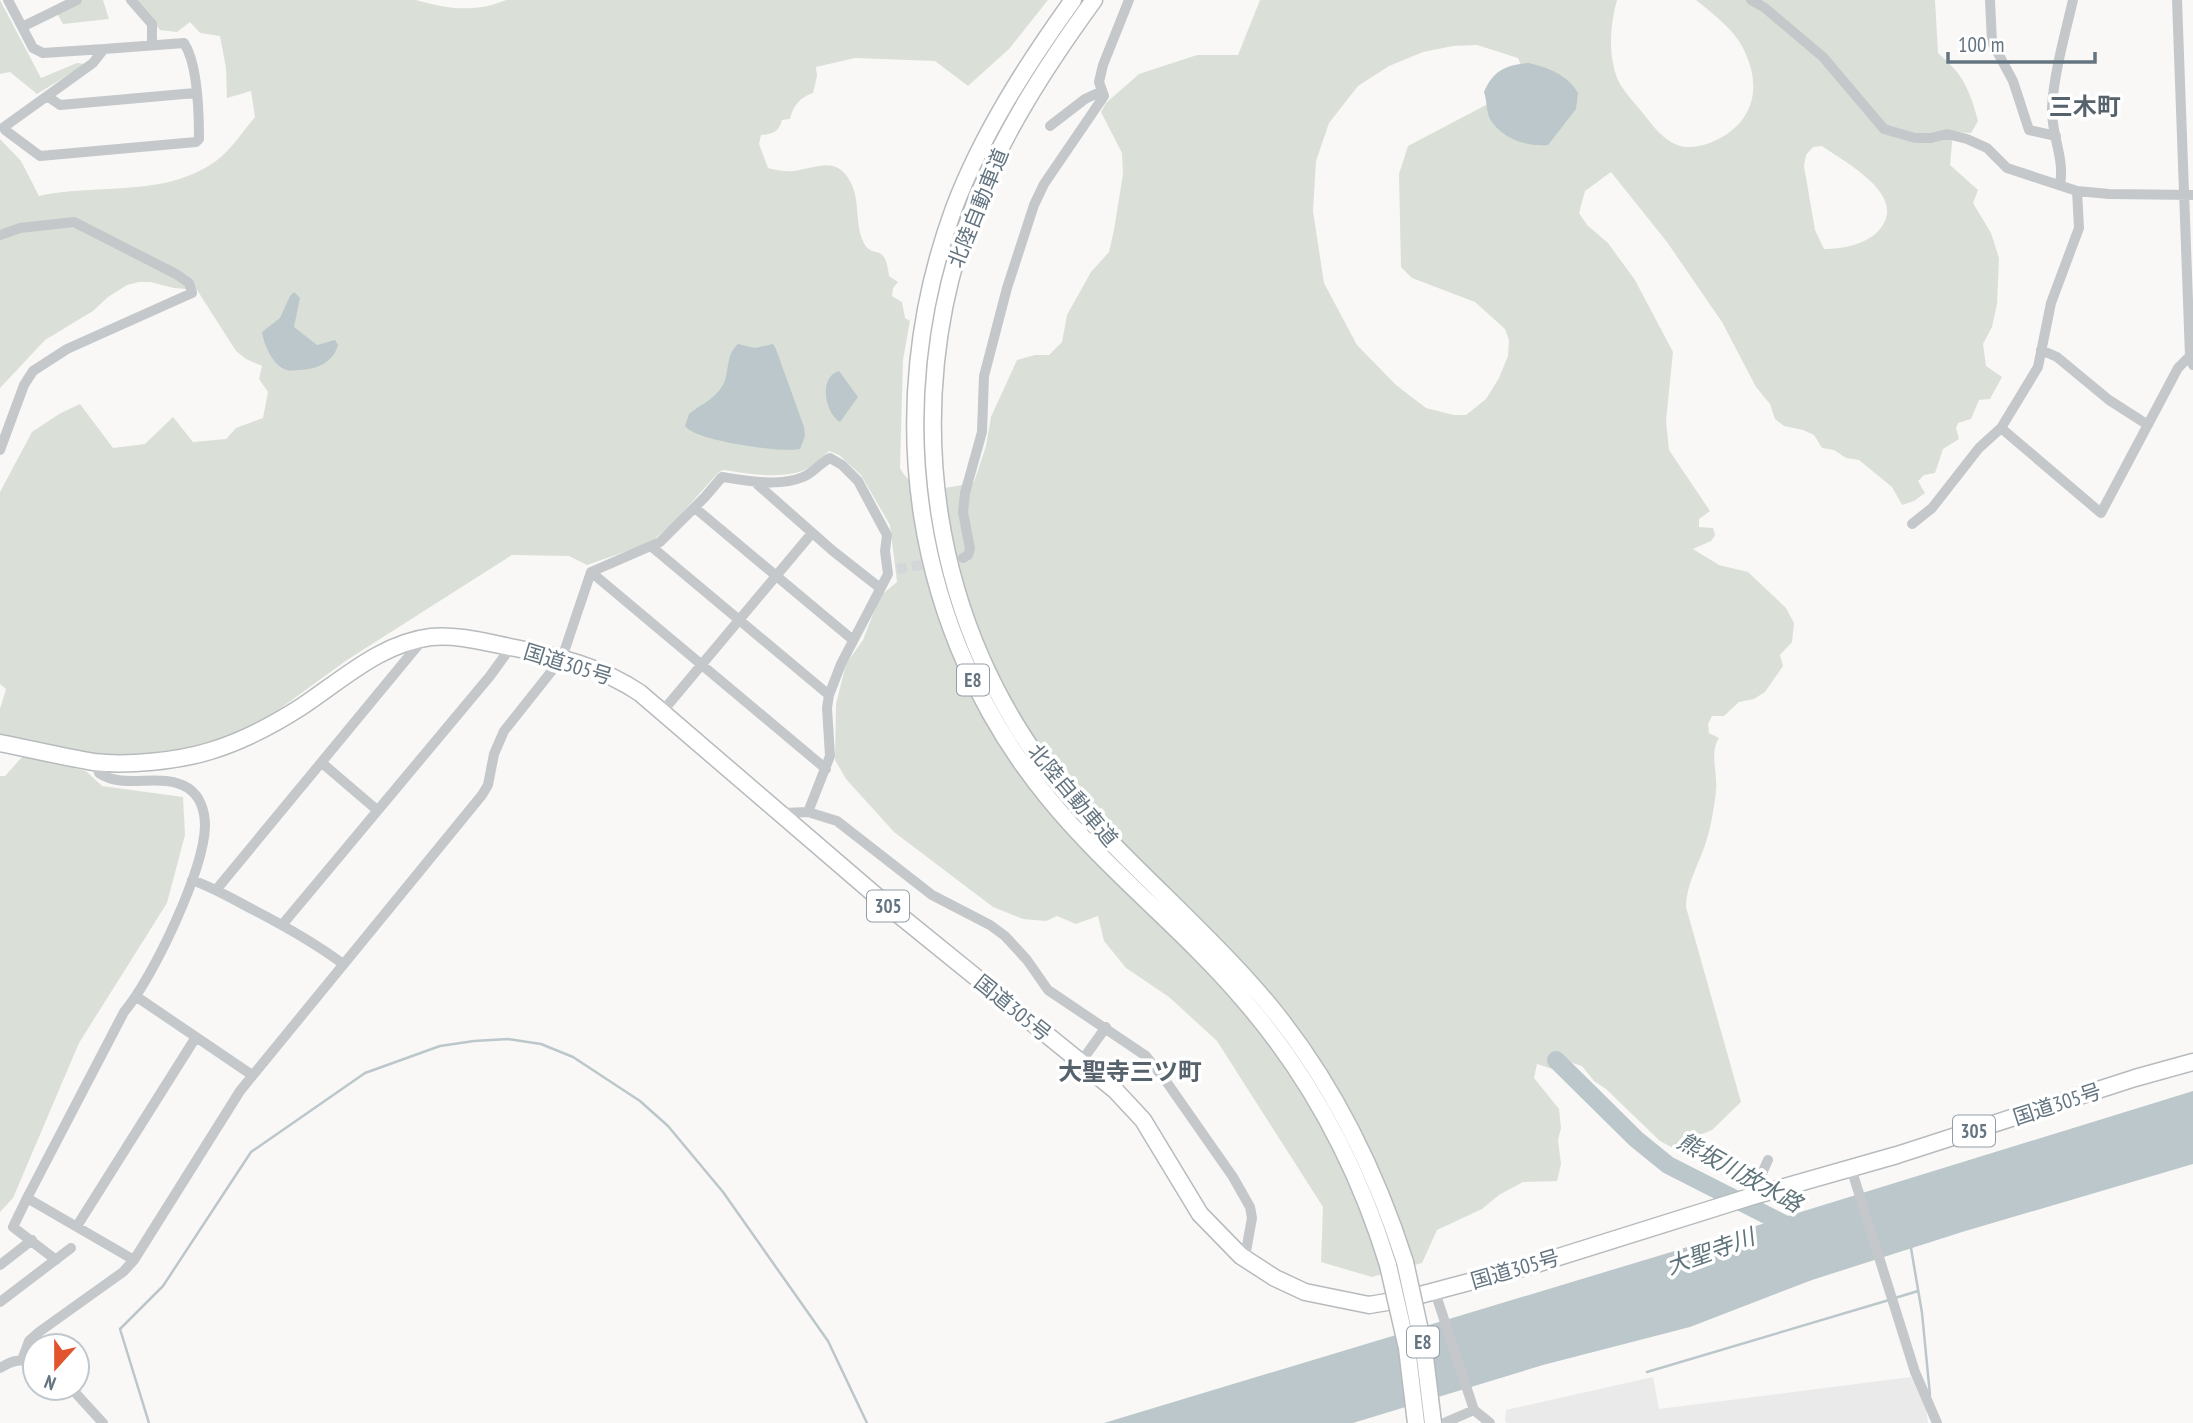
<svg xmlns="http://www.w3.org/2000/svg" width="2193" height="1423" viewBox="0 0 2193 1423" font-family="'PT Sans Narrow','Noto Sans JP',sans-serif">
<rect width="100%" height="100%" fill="#f9f8f6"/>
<!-- built -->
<path fill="#e9eae9" d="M 1653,1377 L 1659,1409 L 1911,1377 L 1926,1408 L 1928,1423 L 1507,1423 L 1505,1421 L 1506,1410 Z"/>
<!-- green -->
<path fill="#dae0d7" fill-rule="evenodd" d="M 0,0 L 41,78 L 77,63 L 86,64 L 37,94 L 10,72 L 0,74 Z
M 83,0 L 103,0 L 109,19 L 63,24 L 57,13 Z
M 136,0 L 416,0 C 447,9 475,13 506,0 L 1048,0 L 1009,49 L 968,86 L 935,61 L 855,58 L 816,67 L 817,76 L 813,93 C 800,97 793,106 790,119 L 782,120 C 779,132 773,134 761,135 L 759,144 L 768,168 C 776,170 786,172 794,171 C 817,168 837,155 851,183 C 860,200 855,224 863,241 C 872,262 885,239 889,276 L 898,282 L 893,288 L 892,296 L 902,302 L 905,318 L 910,321 L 903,360 L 900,468 C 914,496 948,489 974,482 L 986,446 L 991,417 L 1017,360 L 1035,355 L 1049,355 L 1062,342 L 1067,315 L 1091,272 L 1109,252 L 1114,230 L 1123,174 L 1122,153 L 1101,112 L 1106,103 L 1139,74 L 1197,55 L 1238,55 L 1260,0 L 1617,0 C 1610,25 1608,53 1617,78 C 1623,92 1637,105 1646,117 C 1656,130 1669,146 1687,147 C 1701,148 1720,140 1731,131 C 1758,110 1758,79 1744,50 C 1735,30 1713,14 1696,0 L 1935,0 L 1938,53 C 1963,74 1970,90 1978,121 L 1971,133 L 1953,132 L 1950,165 L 1978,190 L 1973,203 L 1991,233 L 1999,258 L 1997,304 L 1992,327 L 1983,344 L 1986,366 L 2002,377 L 1990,399 L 1979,400 L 1971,419 L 1958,423 L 1956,428 L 1959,439 L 1943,449 L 1935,473 L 1924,475 L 1918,481 L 1925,493 L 1914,501 L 1902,505 L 1892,487 L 1859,460 L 1846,458 L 1834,450 L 1822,448 L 1814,435 L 1803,430 L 1784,426 L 1775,419 L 1770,404 L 1756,387 L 1722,322 L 1667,242 L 1611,172 L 1585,191 L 1579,213 L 1587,225 L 1608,243 L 1635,280 L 1673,352 L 1666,421 L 1669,450 L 1710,511 L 1699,519 L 1699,527 L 1713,528 L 1715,535 L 1711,541 L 1693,549 L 1719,565 L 1748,572 L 1786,608 L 1794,623 L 1792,642 L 1780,655 L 1783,666 L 1765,692 L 1754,699 L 1739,702 L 1724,716 L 1712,716 L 1708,724 L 1709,733 L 1719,738 C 1709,753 1718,773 1716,791 C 1714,808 1711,828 1705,845 C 1698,866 1686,885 1686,907 L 1741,1102 L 1712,1130 L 1692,1138 L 1684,1154 L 1660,1141 L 1606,1089 L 1594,1081 L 1582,1066 L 1563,1060 L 1552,1069 L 1537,1064 L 1534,1078 L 1559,1109 L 1561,1128 L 1558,1140 L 1561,1164 L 1557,1181 L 1523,1182 L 1499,1195 L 1482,1209 L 1437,1230 L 1422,1263 L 1372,1277 L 1321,1262 L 1323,1207 L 1217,1041 L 1169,997 L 1126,968 L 1104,941 L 1098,916 L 1076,924 L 1057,916 L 1046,921 L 1023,919 L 993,907 L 894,832 L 846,779 L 835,760 L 836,704 L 846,664 L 863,640 L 880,596 L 897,582 L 890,525 L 861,475 L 839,455 L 829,451 C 821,458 812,467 802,471 C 779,479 748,474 724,470 L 719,472 L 673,523 L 650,543 L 587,565 L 569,556 L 512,555 L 347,660 L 267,718 L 207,747 L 134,756 L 96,754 L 0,736 L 0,709 L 6,689 L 0,684 L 0,492 L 32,432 L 59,414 L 80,404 L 113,448 L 145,444 L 173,417 L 193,442 L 226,439 L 236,428 L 263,418 L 268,392 L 259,379 L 262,366 L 246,359 L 236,351 L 197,290 L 174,288 L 150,282 L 139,282 L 127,285 L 108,297 L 93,311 L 45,340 L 0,388 L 0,139 L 21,161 L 39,196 C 97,183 165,198 216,161 C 231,150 243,131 255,117 L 251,91 L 227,98 L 226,68 L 220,36 L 200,33 L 190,22 L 177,32 L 160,30 ZM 1477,45 L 1518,58 L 1523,71 L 1501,97 L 1408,146 L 1399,174 L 1401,267 L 1412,278 L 1475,302 L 1505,329 L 1509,340 L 1508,356 L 1499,378 L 1486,399 L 1466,415 L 1454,415 L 1426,408 L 1396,385 L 1357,345 L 1324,283 L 1313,211 L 1316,161 L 1329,123 L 1358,86 L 1389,66 L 1423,52 L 1453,46 ZM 1822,146 C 1846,163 1908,195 1880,229 C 1868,244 1843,249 1824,249 L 1815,230 L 1804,166 L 1806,155 L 1813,147 Z
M 23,756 L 86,771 L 102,786 L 183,797 L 185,835 L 167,903 L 79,1043 L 13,1198 L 0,1212 L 0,776 L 5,776 Z"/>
<!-- water -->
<path fill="#bbc7ca" d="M 1528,63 C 1547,67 1568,75 1578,93 L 1576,109 L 1548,145 C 1527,147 1502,139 1490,119 C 1486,111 1487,100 1484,92 C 1493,71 1505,65 1528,63 Z
M 294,292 L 300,298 L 294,327 L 317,345 L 335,340 L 338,345 C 333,363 317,369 300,370 C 294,370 289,372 284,369 C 272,363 264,345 262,332 L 280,318 L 290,296 Z
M 738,344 L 755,348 L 773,344 L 776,349 L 804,427 L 805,436 L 800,449 C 782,453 695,441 685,426 L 689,414 C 701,404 714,400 723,385 C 730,372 725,355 738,344 Z
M 839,371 L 858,397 L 840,422 C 825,413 818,377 839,371 Z
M 2193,1091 L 2193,1164 L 1962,1232 L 1812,1280 L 1690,1327 L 1543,1365 L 1353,1423 L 1104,1423 L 1668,1253 Z"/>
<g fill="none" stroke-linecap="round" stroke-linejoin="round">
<!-- stream -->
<path stroke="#bbc7ca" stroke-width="2.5" d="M 1911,1248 L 1922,1313 L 1930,1395
M 1895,1298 L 1918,1291
M 1647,1372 L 1889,1300
M 149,1423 L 120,1329 L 163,1286 L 251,1152 L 365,1073 L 440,1046 L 474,1041 L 508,1039 L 541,1044 L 573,1057 L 640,1101 L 668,1126 L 723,1192 L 828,1341 L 867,1423"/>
<!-- river -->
<path stroke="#bbc7ca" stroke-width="18" d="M 1556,1060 L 1636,1139 L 1668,1165 L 1798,1231"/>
<!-- minor-tunnel -->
<path stroke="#d4d7d9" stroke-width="10" stroke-dasharray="10 5" stroke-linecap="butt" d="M 897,569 L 957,559"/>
<!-- highway casing -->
<g stroke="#b7bbbe" stroke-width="19">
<path id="highway" d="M 1073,0 C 1027,64 982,134 954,208 C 880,410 912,632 1049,799 C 1108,871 1182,928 1242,998 C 1310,1076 1358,1167 1388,1265
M 1094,0 C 1046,66 1000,137 971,214 C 898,406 930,632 1063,790 C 1122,859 1191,917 1251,984 C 1323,1064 1372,1159 1405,1262
M 0,743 C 31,749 63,757 94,762 C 127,766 178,761 210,751 C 243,741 273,725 301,707 C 342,680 381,643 431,637 C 458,634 488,643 515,648 C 559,656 603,668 640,693 L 888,906 L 1115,1090 L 1143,1120 L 1200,1214 L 1241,1256 L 1275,1278 L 1305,1292 L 1369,1305 L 1405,1299 L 1533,1265 L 1753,1196 L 1897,1155 L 2135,1078 L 2193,1062"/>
</g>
<!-- minor -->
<path stroke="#c4c8cb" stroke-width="10" d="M 8,0 L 33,48 L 43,53 L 104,49
M 131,0 L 152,24 L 152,44
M 1751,0 L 1765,8 L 1823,57 L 1884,129 L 1915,138 L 1931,138 L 1947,134 L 1967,139 L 1987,148 L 2007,168 L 2077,191 L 2109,194 L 2193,195
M 1990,0 L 1992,42 L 2013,81 L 2029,130 L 2056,136
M 2177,0 L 2190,356 L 2193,365
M 22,27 L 77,0
M 184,43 C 198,64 199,114 199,139 L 196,142 L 40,156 L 5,130 L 4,127 L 93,63 L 104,49 Z
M 47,96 L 60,105 L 195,93
M 1050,126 L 1085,99 L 1102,91
M 2060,184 C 2065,158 2051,135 2052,108 C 2054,72 2065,35 2073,0
M 0,235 L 20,228 L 74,222 L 176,274 L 189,283 L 192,293 L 67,349 L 33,371 L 24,385 L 0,450
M 2041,350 L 2057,357 L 2109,400 L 2148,425
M 2001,428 L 2101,513 L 2178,368 L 2190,356
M 757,484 L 833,551 L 880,588
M 695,508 L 853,640
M 1912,524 L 1932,508 L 1979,448 L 2001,428 L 2038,367 L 2051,303 L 2079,228 L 2077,191
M 652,547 L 829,695
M 963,558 L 968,555 L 970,549 L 963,512 L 965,493 L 982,432 L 984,376 L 1007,288 L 1034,205 L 1044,184 L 1104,96 L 1099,82 L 1103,65 L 1129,0
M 591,572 L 826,769
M 662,712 L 812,533
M 96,762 L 99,773 C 126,791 160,771 188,788 C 200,796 205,811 205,826 C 204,870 153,978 124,1012 L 27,1198 L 134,1260
M 322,763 L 377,810
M 783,813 L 808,812 L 837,821 L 932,895 L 990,925 L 1005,936 L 1027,960 L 1048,990 L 1146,1056 L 1168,1084 L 1233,1177 L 1250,1207 L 1252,1218 L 1246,1251 L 1247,1261
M 192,880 C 212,887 231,898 250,908 C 283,925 314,942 343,964
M 216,890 L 424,638
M 282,925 L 490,676 L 511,647
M 137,997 L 252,1075
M 1081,1062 L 1106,1027
M 1851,1168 L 1915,1372 L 1937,1423
M 1761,1194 L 1759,1180 L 1768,1160
M 27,1198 L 13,1227 L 56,1260
M 77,1226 L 196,1037
M 0,1265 L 32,1240
M 1435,1292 L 1474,1410 L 1490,1423
M 0,1302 L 71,1248
M 22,1360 L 29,1341 L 39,1332 L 123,1272 L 134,1260 L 240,1091 L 482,795 L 488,785 L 494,754 L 504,731 L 562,658 L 591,572 L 660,542 L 705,497 L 722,477 C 747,481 779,487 803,477 C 813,473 820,463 830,458 L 842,465 L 858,481 L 887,535 L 885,551 L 888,574 L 841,664 L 829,695 L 827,708 L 830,756 L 808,812
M 0,1368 C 13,1360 21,1358 35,1364
M 71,1388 L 103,1423
M 1444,1423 L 1474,1410"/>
<!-- highway -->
<use href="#highway" stroke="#fff" stroke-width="16"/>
<!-- highway-bridge casing -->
<g stroke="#b7bbbe" stroke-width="19" stroke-linecap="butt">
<path id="highway-bridge" d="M 1405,1262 L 1424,1349 L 1433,1423
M 1388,1265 L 1407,1348 L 1416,1423"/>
</g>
<!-- highway-bridge -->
<use href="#highway-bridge" stroke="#fff" stroke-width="16"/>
</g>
<g text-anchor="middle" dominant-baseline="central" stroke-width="7" stroke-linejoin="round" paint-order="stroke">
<!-- shield labels -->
<g fill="#fff" stroke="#929ea7" stroke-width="2">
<rect x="957" y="664.5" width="32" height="31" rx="5"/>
<rect x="867" y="890.5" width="42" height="31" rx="5"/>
<rect x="1953" y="1115.5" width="42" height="31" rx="5"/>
<rect x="1407" y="1326.5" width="32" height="31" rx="5"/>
</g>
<g font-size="19" font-weight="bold" fill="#647581">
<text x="973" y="680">E8</text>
<text x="888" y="906">305</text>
<text x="1974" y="1131">305</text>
<text x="1423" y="1342">E8</text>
</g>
<!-- street labels -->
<g font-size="21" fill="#647581" stroke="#fff">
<text transform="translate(978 208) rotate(-68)">北陸自動車道</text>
<text transform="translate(568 664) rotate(17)">国道305号</text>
<text transform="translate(1073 795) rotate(50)">北陸自動車道</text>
<text transform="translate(1013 1008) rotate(39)">国道305号</text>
<text transform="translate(2057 1104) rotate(-18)">国道305号</text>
<text transform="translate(1515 1269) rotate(-16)">国道305号</text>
</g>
<!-- water labels -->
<g font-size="23" font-style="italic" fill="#5f747b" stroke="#fff">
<text transform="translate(1740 1172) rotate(29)">熊坂川放水路</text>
<text transform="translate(1710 1251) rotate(-20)">大聖寺川</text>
</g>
<!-- quarter labels -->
<g font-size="24" font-weight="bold" fill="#56626c" stroke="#fff">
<text x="2085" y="106">三木町</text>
<text x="1130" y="1071">大聖寺三ツ町</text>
</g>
</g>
<!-- north arrow -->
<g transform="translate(56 1367) rotate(201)"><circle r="33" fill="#ffffff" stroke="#c1c8cd" stroke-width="2"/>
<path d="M0-5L12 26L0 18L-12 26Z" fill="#e1542e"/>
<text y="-10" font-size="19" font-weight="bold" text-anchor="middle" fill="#647581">N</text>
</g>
<!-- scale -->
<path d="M1948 52v10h147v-10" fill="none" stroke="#647581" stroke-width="3.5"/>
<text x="1958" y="52" font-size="21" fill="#647581" stroke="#ffffff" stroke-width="5" paint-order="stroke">100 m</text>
</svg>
